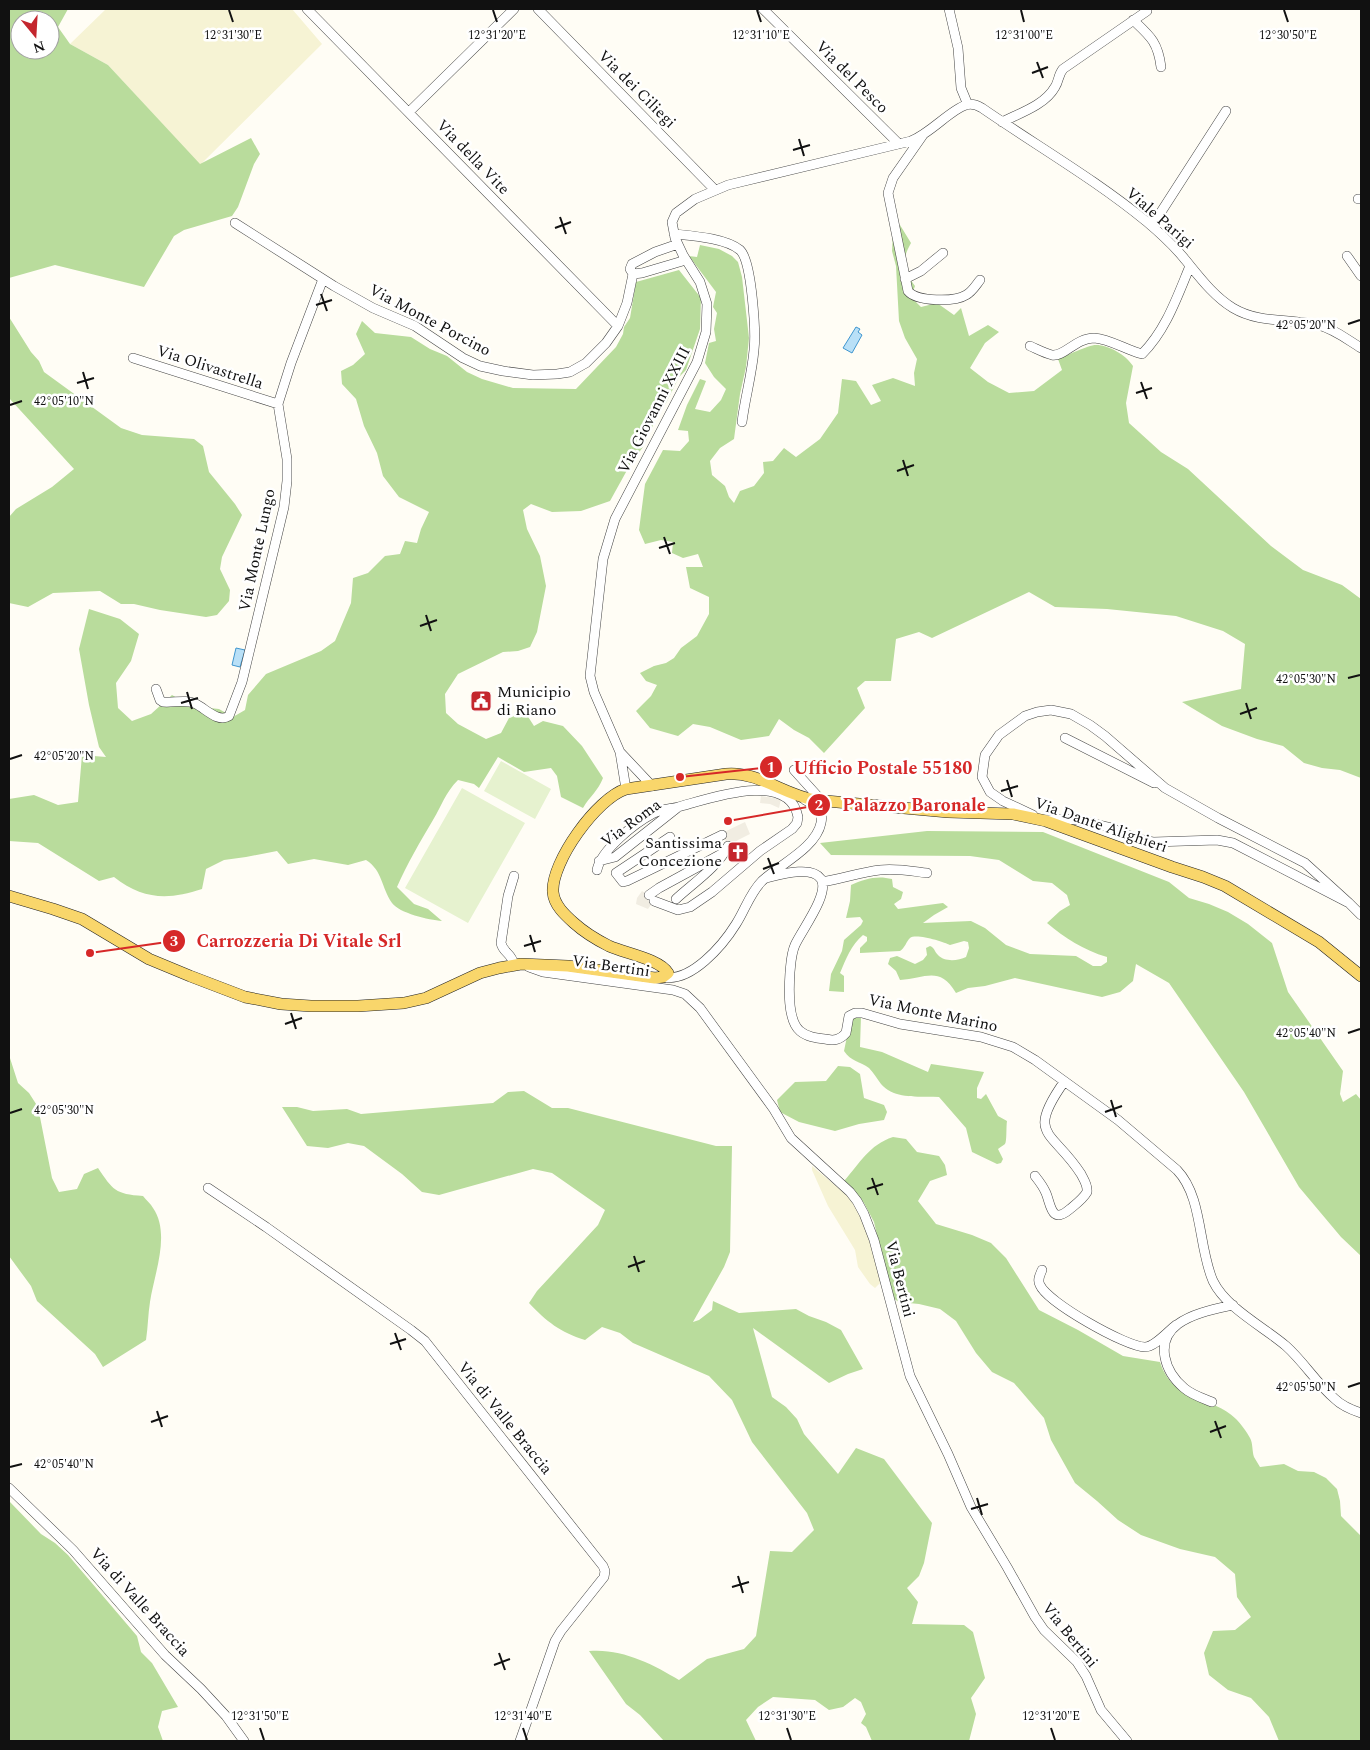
<svg xmlns="http://www.w3.org/2000/svg" width="1370" height="1750" viewBox="0 0 1370 1750" font-family="Spectral,serif">
<rect width="100%" height="100%" fill="#fffdf5"/>
<!-- farmland -->
<path fill="#f6f3d4" d="M 106,9 L 292,9 L 322,44 L 200,165 L 108,65 L 70,44 Z
M 812,1166 L 848,1196 L 862,1214 L 868,1229 L 881,1282 L 875,1288 L 870,1284 L 858,1267 L 855,1250 L 828,1206 L 812,1170 Z"/>
<!-- forest -->
<path fill="#b9dc9c" fill-rule="evenodd" d="M 9,9 L 68,9 L 58,27 L 70,44 L 108,65 L 200,164 L 251,138 L 260,154 L 254,164 L 238,207 L 232,216 L 184,230 L 174,236 L 144,287 L 55,265 L 9,278 ZM 20,20 L 50,20 L 50,50 L 20,50 Z
M 900,225 L 911,243 C 900,263 903,269 915,286 L 911,297 L 921,307 L 937,303 L 954,315 L 961,308 L 969,336 L 988,325 L 999,332 L 985,343 L 970,368 L 988,382 L 1009,393 L 1034,391 L 1062,370 L 1058,359 C 1066,356 1088,345 1096,345 C 1109,345 1126,355 1133,366 L 1126,403 L 1129,423 L 1161,452 L 1188,469 L 1271,546 L 1303,570 L 1342,585 L 1361,599 L 1361,778 L 1340,770 L 1322,768 L 1304,763 L 1283,746 L 1257,739 L 1222,726 L 1182,702 L 1241,689 L 1245,644 L 1223,631 L 1176,616 L 1107,609 L 1055,607 L 1029,592 L 932,638 L 919,632 L 896,639 L 891,681 L 865,681 L 857,688 L 865,708 L 824,753 L 809,738 L 794,730 L 779,719 L 769,736 L 741,740 L 710,727 L 693,724 L 678,736 L 650,728 L 636,711 L 651,696 L 657,685 L 646,681 L 640,673 L 654,666 L 666,663 L 674,658 L 681,648 L 697,636 L 709,614 L 709,597 L 690,588 L 686,567 L 703,567 L 698,554 L 683,558 L 672,553 L 673,542 L 661,540 L 645,544 L 639,530 L 645,484 L 663,450 L 680,451 L 689,441 L 688,431 L 678,430 L 687,405 L 700,379 L 706,381 L 695,409 L 710,412 L 721,400 L 726,389 L 714,377 L 705,363 L 709,343 L 716,341 L 714,329 L 717,313 L 713,307 L 716,292 L 689,256 L 697,257 L 700,245 L 719,249 L 732,256 L 738,262 L 742,277 L 749,338 L 746,367 L 740,394 L 734,439 L 720,448 L 710,461 L 712,475 L 725,486 L 729,497 L 734,503 L 740,491 L 754,486 L 764,473 L 763,462 L 773,461 L 784,448 L 796,457 L 820,439 L 838,413 L 842,379 L 856,381 L 871,405 L 881,401 L 872,385 L 893,378 L 915,386 L 914,373 L 917,359 L 905,338 L 899,321 L 896,266 L 892,251 L 893,232 Z
M 679,270 L 701,298 L 700,329 L 686,370 L 679,377 L 666,403 L 657,415 L 651,430 L 643,447 L 631,463 L 610,501 L 581,511 L 552,512 L 531,504 L 523,510 L 527,529 L 540,556 L 546,586 L 537,632 L 530,647 L 518,651 L 503,652 L 458,674 L 445,694 L 446,713 L 458,724 L 486,739 L 501,733 L 509,718 L 525,712 L 534,726 L 543,721 L 563,726 L 582,746 L 603,778 C 598,791 590,796 583,808 L 561,797 L 557,776 L 551,768 L 524,772 L 498,757 L 479,788 L 474,784 L 458,780 C 445,793 442,805 433,820 C 420,842 407,864 397,887 L 414,904 L 428,909 L 442,921 C 429,920 399,913 392,903 C 381,887 383,871 366,860 L 348,865 L 314,859 L 288,864 L 277,851 L 246,857 L 224,860 L 206,869 L 202,889 C 169,900 143,900 114,877 L 99,881 L 38,843 L 9,841 L 9,799 L 34,795 L 58,805 L 78,802 L 82,755 L 106,757 L 99,747 L 89,705 L 79,649 L 89,609 L 120,619 L 139,634 L 131,661 L 116,683 L 118,708 L 132,721 L 151,714 L 172,695 L 191,706 L 219,709 L 233,717 L 245,710 L 248,695 L 266,674 L 321,651 L 335,641 L 351,603 L 353,578 L 368,573 L 385,556 L 400,554 L 405,541 L 417,543 L 421,529 L 429,512 L 399,497 L 383,476 L 377,453 L 364,426 L 356,399 L 342,384 L 341,371 L 353,365 L 365,354 L 356,334 L 362,321 L 375,333 L 411,337 L 430,349 L 447,356 L 467,372 L 482,379 L 513,388 L 576,389 L 616,347 L 623,334 L 624,327 L 630,318 L 636,282 Z
M 9,317 L 31,352 L 39,361 L 44,372 L 121,428 L 142,435 L 194,439 L 203,446 L 209,472 L 235,504 L 242,515 L 222,557 L 220,569 L 230,590 L 229,601 L 217,615 L 206,617 L 160,610 L 134,604 L 121,604 L 100,591 L 53,593 L 28,607 L 9,603 L 9,517 L 16,509 L 52,487 L 74,469 L 9,398 Z
M 927,831 L 1043,832 L 1169,882 L 1189,898 L 1209,904 L 1228,912 L 1248,924 L 1272,943 L 1288,992 L 1343,1071 L 1340,1094 L 1343,1102 L 1356,1094 L 1361,1100 L 1361,1256 L 1341,1237 L 1299,1187 L 1244,1092 L 1169,983 L 1136,964 L 1133,981 L 1120,992 L 1102,997 L 1015,978 L 985,986 L 968,988 L 956,993 C 939,965 925,979 900,980 L 896,971 L 888,964 L 890,958 L 897,956 L 915,964 L 923,960 L 927,955 L 926,948 L 930,946 C 935,948 934,951 938,955 C 944,962 958,961 966,957 L 969,948 L 968,942 L 964,941 L 950,945 C 944,942 916,933 910,938 C 906,942 905,948 900,951 L 860,953 L 860,948 L 867,941 L 867,937 L 863,935 C 851,945 846,959 840,973 L 844,976 L 844,992 L 829,991 L 831,974 L 842,951 L 844,940 L 861,925 L 863,921 L 860,917 L 846,918 L 850,901 L 851,885 C 864,879 877,875 892,879 L 893,887 L 903,892 L 901,899 L 894,904 L 898,909 L 943,903 L 948,907 L 934,915 L 923,923 L 971,921 L 985,928 L 1006,945 L 1030,954 L 1076,956 L 1093,966 L 1101,966 L 1107,962 L 1107,957 C 1083,950 1065,938 1047,923 L 1060,911 L 1070,905 L 1067,895 L 1052,883 L 1033,881 L 999,860 L 970,856 L 831,855 L 820,843 Z
M 861,1016 L 860,1047 L 882,1052 L 928,1072 L 931,1064 L 984,1072 L 977,1088 L 977,1098 L 981,1099 L 986,1094 L 998,1116 L 1007,1121 C 1006,1127 1007,1141 1005,1144 C 1003,1146 1000,1147 998,1149 L 1003,1159 L 1001,1163 L 997,1164 L 972,1152 L 966,1128 L 939,1097 C 920,1096 895,1100 881,1084 C 877,1079 874,1073 869,1068 C 860,1061 851,1062 844,1051 L 851,1017 Z
M 9,1055 L 18,1083 L 29,1093 L 38,1107 L 52,1178 L 59,1192 L 77,1189 L 84,1174 L 98,1168 C 113,1190 115,1194 143,1196 C 146,1200 151,1204 153,1208 C 171,1234 154,1274 150,1302 C 148,1314 148,1327 146,1340 L 103,1367 L 95,1354 L 37,1301 L 31,1286 L 9,1256 Z
M 838,1066 L 850,1067 L 860,1074 L 864,1098 L 884,1105 L 887,1112 L 884,1120 L 859,1124 L 835,1131 L 799,1122 L 780,1112 L 777,1100 L 795,1082 L 826,1081 Z
M 524,1091 L 552,1108 L 568,1108 L 716,1146 L 732,1146 L 730,1252 L 724,1267 L 693,1322 L 699,1320 L 712,1310 L 713,1301 L 739,1313 L 796,1309 L 809,1316 L 826,1322 L 841,1330 L 863,1369 L 848,1374 L 829,1383 L 753,1328 L 772,1397 L 786,1407 L 797,1419 L 804,1434 L 838,1474 L 856,1448 L 884,1459 L 932,1523 L 924,1563 L 919,1576 L 907,1588 L 918,1602 L 912,1624 L 964,1625 L 973,1632 L 985,1678 L 971,1698 L 976,1714 L 969,1741 L 872,1741 L 866,1727 L 861,1723 L 866,1714 L 861,1702 L 855,1698 L 843,1707 L 829,1710 L 815,1700 L 773,1697 L 758,1707 L 746,1720 L 756,1741 L 664,1741 L 640,1715 L 626,1704 L 589,1651 C 621,1648 653,1664 679,1680 L 707,1659 L 744,1649 L 756,1636 L 770,1551 L 792,1552 L 814,1530 L 807,1513 L 752,1442 L 732,1400 L 709,1376 L 633,1343 L 620,1333 L 602,1327 L 585,1340 C 560,1332 547,1322 529,1303 L 537,1291 L 598,1225 L 605,1210 L 552,1173 L 533,1169 L 439,1195 L 422,1192 L 402,1174 L 364,1146 L 348,1143 L 328,1148 L 307,1146 L 282,1107 L 297,1107 L 313,1111 L 347,1109 L 361,1114 L 493,1103 L 508,1092 Z
M 893,1137 L 906,1139 L 917,1152 L 939,1156 L 945,1165 L 947,1175 L 930,1181 L 918,1201 L 936,1224 L 972,1235 L 991,1243 L 1006,1258 L 1039,1310 L 1078,1330 L 1123,1356 L 1160,1362 C 1173,1403 1212,1395 1236,1419 C 1241,1424 1247,1432 1250,1438 C 1253,1443 1252,1451 1254,1457 C 1256,1460 1258,1464 1260,1467 L 1284,1464 L 1298,1471 L 1314,1472 L 1326,1478 L 1337,1489 L 1340,1501 L 1341,1516 L 1361,1536 L 1361,1741 L 1279,1741 L 1269,1717 L 1251,1698 L 1228,1690 L 1209,1675 L 1204,1653 L 1213,1631 L 1235,1630 L 1251,1617 L 1237,1597 L 1235,1574 L 1215,1557 L 1180,1549 L 1141,1535 L 1118,1520 L 1097,1501 L 1075,1483 L 1051,1440 L 1044,1418 L 1014,1383 L 992,1372 L 976,1353 L 956,1321 L 940,1309 L 919,1304 L 899,1302 L 891,1297 L 874,1222 L 864,1203 L 844,1181 C 860,1163 869,1145 893,1137 Z
M 9,1501 L 41,1534 L 55,1543 L 68,1555 L 137,1636 L 141,1652 L 152,1663 L 178,1707 L 162,1711 L 158,1727 L 163,1741 L 9,1741 Z"/>
<!-- pitch -->
<path fill="#e6f2cf" d="M 501,761 L 551,789 L 535,819 L 484,791 Z
M 462,788 L 525,823 L 468,923 L 405,888 Z"/>
<!-- plaza -->
<path fill="#f1ede2" d="M 761,796 L 781,799 L 779,808 L 770,804 L 760,803 Z
M 745,822 L 750,834 L 738,840 L 729,847 L 722,833 Z
M 642,891 L 655,899 L 648,909 L 636,904 L 637,898 Z"/>
<!-- water -->
<path fill="#b9e0f7" stroke="#3f96cf" d="M 856,327 L 860,329 L 858,332 L 862,335 L 852,353 L 843,348 Z
M 236,648 L 245,650 L 240,667 L 232,665 Z"/>
<g fill="none" stroke-linecap="round" stroke-linejoin="round">
<!-- minor casing -->
<g stroke="#444" stroke-width="10">
<path id="minor" d="M 307,9 L 618,326
M 538,9 L 715,190
M 763,9 L 899,144
M 949,9 L 958,48 L 961,88 L 968,105
M 1133,20 C 1150,36 1158,42 1161,67
M 409,112 L 514,9
M 1002,122 C 1020,113 1045,105 1055,87 C 1059,81 1058,75 1063,69 L 1147,11
M 923,135 L 893,178 L 888,193 L 908,291 C 917,302 955,302 966,295 C 972,292 976,285 980,280
M 1358,199 L 1361,199
M 235,223 L 334,286 L 373,308 L 415,326 L 463,358 L 480,366 L 503,371 L 533,375 L 557,374 L 570,372 L 586,363 L 606,343 L 618,326 L 627,303 L 633,274 L 630,269 L 632,264 L 655,252 L 678,244
M 1152,226 L 1226,111
M 674,234 C 693,236 725,238 740,250 C 752,261 756,333 754,350 C 752,374 745,398 742,422
M 1347,256 L 1361,276
M 633,274 L 642,273 L 686,260
M 905,279 L 921,271 L 943,253
M 1030,346 C 1037,349 1044,353 1052,355 C 1064,357 1076,338 1094,338 C 1110,339 1126,350 1142,354 C 1166,330 1177,297 1190,266
M 133,358 L 278,404
M 156,689 L 160,700 L 163,702 C 174,703 186,699 196,704 C 206,709 218,723 229,716 L 242,682 L 284,507 L 287,481 L 287,459 L 278,404 L 291,363 L 323,279
M 1065,738 L 1154,783
M 620,752 L 652,786
M 794,770 L 822,801
M 626,789 L 620,752 L 594,692 L 590,676 L 603,559 L 615,519 L 697,362 L 706,332 L 707,304 L 700,282 L 683,255 L 675,238 L 672,222 L 676,213 L 695,199 L 728,185 L 911,141 C 931,133 950,110 966,105 C 972,103 977,105 982,108 C 1037,146 1096,180 1147,222 C 1160,233 1172,244 1183,257 C 1198,275 1213,296 1233,308 C 1260,324 1289,318 1318,325 C 1334,329 1348,340 1361,348
M 1033,815 L 1003,801 L 990,792 L 982,777 L 985,755 L 999,735 L 1025,716 L 1037,712 L 1051,710 L 1071,714 L 1090,725 L 1105,736 L 1165,788 L 1218,818 L 1305,863 L 1349,903
M 1045,820 L 1063,819 L 1079,820 L 1108,827 L 1138,839 L 1153,842 L 1217,840 L 1233,843 L 1349,903 L 1361,915
M 670,837 L 616,873 L 623,882 L 627,881 L 722,835
M 599,861 L 615,857 L 677,808
M 597,870 C 601,850 635,823 652,814 C 660,809 670,809 678,807 C 708,799 789,769 798,817 L 797,823 L 792,829 L 760,851 L 712,892 L 690,907 L 678,910 L 654,901
M 514,876 L 508,896 L 501,943 C 503,953 512,953 514,965
M 766,878 C 779,875 812,865 821,879 C 830,894 801,931 795,945 C 791,954 791,963 790,972 C 789,987 787,1020 800,1031 C 807,1037 816,1038 825,1039 C 834,1041 840,1040 846,1033 L 849,1016 L 855,1013 L 862,1013 L 900,1024 L 981,1037 L 1013,1047 L 1035,1060 L 1118,1120 L 1177,1170 C 1203,1197 1198,1247 1213,1281 C 1226,1308 1264,1327 1286,1346 C 1304,1362 1317,1384 1335,1399 C 1342,1406 1352,1410 1361,1413
M 822,882 C 842,879 861,872 880,870 C 895,868 911,871 927,873
M 649,895 L 659,888 L 725,852
M 676,899 C 692,884 719,866 728,846
M 529,967 L 543,972 L 673,990 L 685,994 L 700,1008 L 773,1108 L 791,1138 L 850,1192 L 857,1201 L 864,1214 L 874,1240 L 910,1376 L 948,1454 L 971,1507 L 1007,1567 L 1035,1617 L 1044,1630 L 1077,1662 L 1086,1676 L 1101,1710 L 1127,1741
M 663,977 C 691,983 723,945 736,924 C 745,910 750,893 762,881 C 779,865 816,848 821,823 C 824,810 815,805 805,800
M 1035,1176 C 1039,1181 1043,1186 1046,1193 C 1051,1205 1051,1225 1070,1209 C 1076,1204 1083,1199 1087,1192 C 1088,1185 1084,1180 1081,1174 C 1053,1130 1025,1137 1064,1082
M 208,1188 L 266,1227 L 411,1330 L 425,1341 L 603,1566 L 605,1571 L 604,1577 L 561,1631 L 555,1641 L 520,1741
M 1042,1270 C 1040,1275 1037,1280 1040,1285 C 1047,1302 1126,1347 1145,1347 C 1155,1347 1168,1331 1176,1325
M 1212,1402 C 1202,1398 1192,1395 1184,1388 C 1165,1372 1154,1342 1178,1324 C 1193,1313 1215,1309 1233,1305
M 9,1488 L 73,1550 L 165,1655 L 201,1689 L 226,1716 L 244,1741"/>
</g>
<!-- major casing -->
<g stroke="#222" stroke-width="12">
<path id="major" d="M 9,896 L 53,909 L 82,919 L 149,959 L 190,976 L 245,997 L 281,1004 L 311,1006 L 358,1006 L 404,1003 L 426,998 L 480,973 L 499,968 L 521,964 L 568,966 L 655,978 L 663,977 L 668,973 C 660,959 624,953 609,946 C 597,940 584,932 574,923 C 565,915 554,905 553,892 C 551,862 597,798 626,789 L 726,774 C 758,771 784,795 815,800 L 948,812 L 1013,814 L 1046,821 L 1172,867 L 1203,877 L 1225,886 L 1319,942 L 1361,976"/>
</g>
<!-- minor -->
<use href="#minor" stroke="#fff" stroke-width="9"/>
<!-- major -->
<use href="#major" stroke="#f9d66b" stroke-width="11"/>
</g>
<!-- ticks -->
<path fill="none" stroke="#111" stroke-width="2" d="M 229,10 L 233,22M 493,10 L 497,22M 757,10 L 761,22M 1021,10 L 1024,22M 1284,10 L 1288,22M 1037,62 L 1043,78M 1032,73 L 1048,67M 799,139 L 804,156M 793,150 L 810,145M 560,217 L 566,234M 555,228 L 571,222M 321,294 L 327,311M 316,305 L 332,300M 1348,324 L 1360,320M 83,372 L 88,389M 1141,382 L 1147,399M 77,383 L 94,378M 1136,393 L 1152,388M 10,405 L 22,401M 903,460 L 908,476M 897,471 L 914,465M 664,537 L 670,554M 659,548 L 675,543M 426,615 L 431,631M 420,626 L 437,620M 1348,678 L 1360,675M 187,692 L 192,709M 181,703 L 198,698M 1246,703 L 1251,719M 1240,714 L 1257,708M 10,759 L 22,755M 1007,780 L 1012,797M 1001,791 L 1018,786M 768,858 L 774,874M 763,869 L 779,863M 530,935 L 535,952M 524,946 L 541,941M 291,1013 L 296,1029M 285,1024 L 302,1018M 1348,1033 L 1360,1029M 1111,1100 L 1116,1117M 1105,1112 L 1122,1106M 10,1113 L 22,1109M 872,1178 L 878,1195M 867,1189 L 883,1184M 634,1256 L 639,1272M 628,1267 L 645,1261M 395,1333 L 401,1350M 390,1344 L 406,1339M 1348,1387 L 1360,1383M 157,1411 L 162,1427M 1215,1421 L 1221,1438M 151,1422 L 168,1416M 1210,1432 L 1226,1426M 10,1467 L 22,1464M 977,1498 L 982,1515M 971,1509 L 988,1504M 738,1576 L 743,1593M 732,1587 L 749,1582M 499,1653 L 505,1670M 494,1665 L 510,1659M 260,1728 L 264,1740M 523,1728 L 527,1740M 787,1728 L 791,1740M 1051,1728 L 1055,1740"/>
<!-- icons -->
<defs>
<g id="civic-square" transform="scale(1.125)"><rect x="-9" y="-9" width="18" height="18" rx="4" fill="#c4262e" stroke="#fff"/><path d="M-.6-6.5H3V-4.5H.6V-3L4-1V1h2V6H-6V1h2V-1L-.6-3ZM-1.2 2.5V6h2.4V2.5Z" fill="#fff"/></g>
<g id="church-square" transform="scale(1.125)"><rect x="-9" y="-9" width="18" height="18" rx="4" fill="#c4262e" stroke="#fff"/><path d="M-1.2-6h2.4v3.5h3.3v2.4h-3.3V6h-2.4V-.1h-3.3v-2.4h3.3Z" fill="#fff"/></g>
</defs>
<g fill-rule="evenodd">
<use href="#civic-square" x="481" y="701"/>
<use href="#church-square" x="738" y="852"/>
</g>
<g text-anchor="middle" dominant-baseline="central" stroke-width="5" stroke-linejoin="round" paint-order="stroke">
<!-- street labels -->
<g font-size="16" fill="#111" stroke="#fff">
<text transform="translate(852 77) rotate(45)">Via del Pesco</text>
<text transform="translate(637 89) rotate(45)">Via dei Ciliegi</text>
<text transform="translate(473 157) rotate(46)">Via della Vite</text>
<text transform="translate(1160 218) rotate(41)">Viale Parigi</text>
<text transform="translate(430 320) rotate(28)">Via Monte Porcino</text>
<text transform="translate(210 367) rotate(18)">Via Olivastrella</text>
<text transform="translate(654 410) rotate(-63)">Via Giovanni XXIII</text>
<text transform="translate(257 550) rotate(-78)">Via Monte Lungo</text>
<text transform="translate(631 823) rotate(-36)">Via Roma</text>
<text transform="translate(1101 825) rotate(19)">Via Dante Alighieri</text>
<text transform="translate(611 966) rotate(8)">Via Bertini</text>
<text transform="translate(933 1013) rotate(12)">Via Monte Marino</text>
<text transform="translate(900 1279) rotate(76)">Via Bertini</text>
<text transform="translate(505 1418) rotate(51)">Via di Valle Braccia</text>
<text transform="translate(140 1602) rotate(48)">Via di Valle Braccia</text>
<text transform="translate(1070 1635) rotate(51)">Via Bertini</text>
</g>
<!-- poi labels -->
<g font-size="16" fill="#111" stroke="#fff" text-anchor="start">
<text x="497" y="692">Municipio<tspan x="497" dy="18">di Riano</tspan></text>
<text x="722" y="843" text-anchor="end">Santissima<tspan x="722" dy="18">Concezione</tspan></text>
</g>
</g>
<g font-size="12" text-anchor="middle" fill="#111" stroke="#fff" stroke-width="5" stroke-linejoin="round" paint-order="stroke">
<text x="233" y="39">12°31'30"E</text>
<text x="497" y="39">12°31'20"E</text>
<text x="761" y="39">12°31'10"E</text>
<text x="1024" y="39">12°31'00"E</text>
<text x="1288" y="39">12°30'50"E</text>
<text x="1306" y="329">42°05'20"N</text>
<text x="64" y="405">42°05'10"N</text>
<text x="1306" y="683">42°05'30"N</text>
<text x="64" y="760">42°05'20"N</text>
<text x="1306" y="1037">42°05'40"N</text>
<text x="64" y="1114">42°05'30"N</text>
<text x="1306" y="1391">42°05'50"N</text>
<text x="64" y="1468">42°05'40"N</text>
<text x="260" y="1720">12°31'50"E</text>
<text x="523" y="1720">12°31'40"E</text>
<text x="787" y="1720">12°31'30"E</text>
<text x="1051" y="1720">12°31'20"E</text>
</g>
<!-- callouts -->
<path fill="none" stroke="#d62828" stroke-width="2" d="M680 777L771 767M728 821L819 805M90 953L174 941"/>
<g fill="#d62828" stroke="#fff" stroke-width="2">
<circle cx="680" cy="777" r="5"/>
<circle cx="728" cy="821" r="5"/>
<circle cx="90" cy="953" r="5"/>
<circle cx="771" cy="767" r="12"/>
<circle cx="819" cy="805" r="12"/>
<circle cx="174" cy="941" r="12"/>
</g>
<g font-size="15" text-anchor="middle" font-weight="bold" fill="#fff">
<text x="771" y="772">1</text>
<text x="819" y="810">2</text>
<text x="174" y="946">3</text>
</g>
<g font-size="18" text-anchor="middle" font-weight="bold" fill="#d62828" stroke="#fff" stroke-width="5" stroke-linejoin="round" paint-order="stroke">
<text x="883" y="774">Ufficio Postale 55180</text>
<text x="914" y="811">Palazzo Baronale</text>
<text x="299" y="947">Carrozzeria Di Vitale Srl</text>
</g>
<!-- border -->
<rect width="1370" height="1750" fill="none" stroke="#111111" stroke-width="20"/>
<!-- north arrow -->
<g transform="translate(35 35) rotate(162)"><circle r="24" fill="#ffffff" stroke="#a0a0a0"/>
<path d="M0-4L9 19L0 12L-9 19Z" fill="#c4262e"/>
<text y="-8" font-size="14" font-weight="bold" text-anchor="middle" fill="#111111">N</text>
</g>
</svg>
